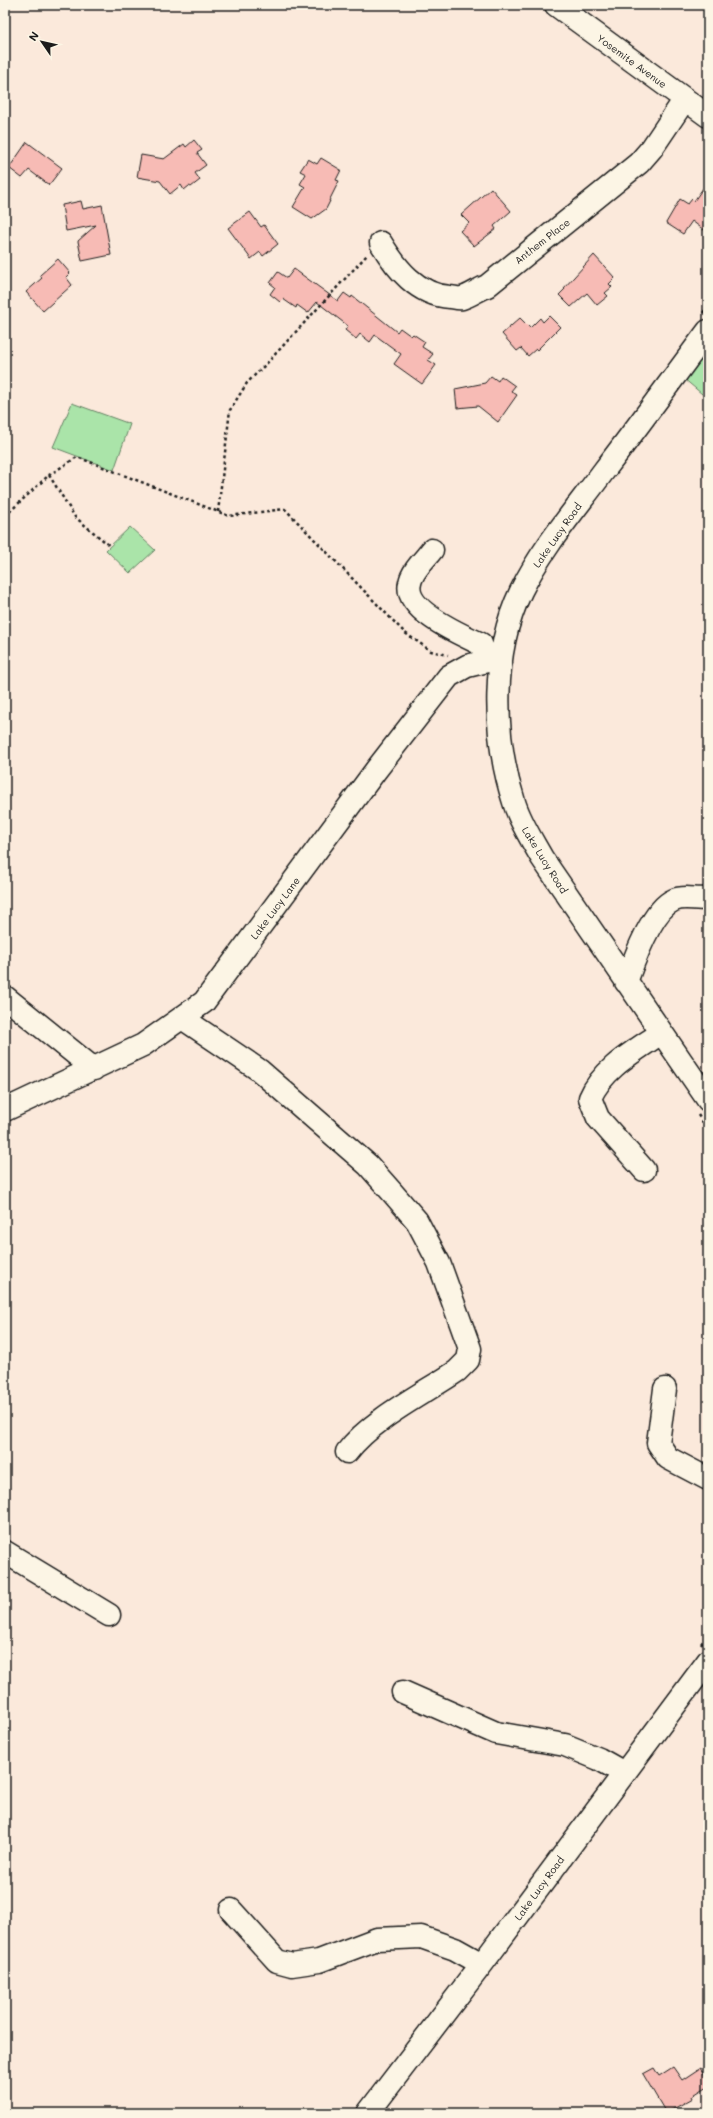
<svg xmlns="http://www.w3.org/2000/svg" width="713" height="2118" viewBox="0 0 713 2118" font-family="Mali,sans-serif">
<rect width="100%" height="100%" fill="#fbe9db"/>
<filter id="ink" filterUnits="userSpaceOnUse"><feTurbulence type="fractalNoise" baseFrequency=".025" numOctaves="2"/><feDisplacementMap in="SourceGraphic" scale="8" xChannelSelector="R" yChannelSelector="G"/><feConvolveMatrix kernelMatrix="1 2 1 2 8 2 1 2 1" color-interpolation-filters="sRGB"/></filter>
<g filter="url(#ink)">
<!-- green -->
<path fill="#aae4a9" stroke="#638062" d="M 708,331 L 708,399 L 677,373 Z
M 72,403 L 130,424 L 114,470 L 53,447 Z
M 130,527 L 155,550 L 130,573 L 106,550 Z"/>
<!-- building -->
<path fill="#f7bbb5" stroke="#1c1c1c" d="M 194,140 L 202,150 L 197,153 L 206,165 L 195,173 L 200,180 L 191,187 L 189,186 L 184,190 L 181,185 L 170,194 L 160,181 L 137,177 L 141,155 L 164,159 L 184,144 L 186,147 Z
M 27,142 L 62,168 L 49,185 L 29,170 L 22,178 L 9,168 Z
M 321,158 L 341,170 L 336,180 L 339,181 L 329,201 L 330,201 L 326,209 L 312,219 L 293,207 L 305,187 L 300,184 L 306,174 L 300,171 L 308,159 L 317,164 Z
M 708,181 L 708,233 L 692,221 L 683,234 L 666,223 L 680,199 L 688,204 L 692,199 L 694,201 Z
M 491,188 L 511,211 L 494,226 L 496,229 L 474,246 L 460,231 L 469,223 L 461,215 Z
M 81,201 L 83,209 L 102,205 L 111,255 L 82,261 L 78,241 L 96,225 L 66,231 L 62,205 Z
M 250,212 L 261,227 L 264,225 L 278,244 L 263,256 L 260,252 L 251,259 L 228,228 Z
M 594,255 L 615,278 L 609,284 L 612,287 L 605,293 L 608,296 L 597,305 L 587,293 L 571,307 L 559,295 L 565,289 L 564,288 Z
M 58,259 L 70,273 L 66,277 L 72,285 L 43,311 L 26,292 L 42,278 L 40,275 Z
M 294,269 L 338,301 L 344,293 L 351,298 L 352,296 L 397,332 L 400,328 L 411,336 L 413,334 L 425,342 L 422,347 L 433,354 L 428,360 L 436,365 L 422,384 L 394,364 L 401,354 L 375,335 L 370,342 L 360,334 L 356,339 L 345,330 L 348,326 L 317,302 L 308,313 L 297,305 L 296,308 L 283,299 L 280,302 L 270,294 L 275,287 L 270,283 L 278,272 L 287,278 Z
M 549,316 L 560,327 L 537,350 L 536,349 L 528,356 L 521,348 L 517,351 L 502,334 L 520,318 L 530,328 L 540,318 L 543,322 Z
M 491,376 L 498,381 L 501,376 L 515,386 L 511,391 L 517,395 L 498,422 L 478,406 L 457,408 L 455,389 L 485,383 Z
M 673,2067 L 682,2080 L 700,2068 L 708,2080 L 708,2086 L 692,2096 L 693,2098 L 666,2113 L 643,2074 L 654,2068 L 659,2076 Z"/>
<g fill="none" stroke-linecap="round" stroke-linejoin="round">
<!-- minor casing -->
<g stroke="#1c1c1c" stroke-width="25">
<path id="minor" d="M 556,5 L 708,116
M 381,243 C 396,268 417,295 450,297 C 453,297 458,299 462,298 C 470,296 479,289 487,286 L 639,163 L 652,148 L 685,99
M 708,331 C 673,378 639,425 603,472 C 575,510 542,548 521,591 C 491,653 493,737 514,802 C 520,822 532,840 542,858 L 708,1100
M 432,550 C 425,559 412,571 410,583 C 403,610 462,635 481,644 L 487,661
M 626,982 C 634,960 652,909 674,900 C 686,895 697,901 708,898
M 5,997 L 94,1069
M 182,1018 L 259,1070 L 368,1165 L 391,1191 L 417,1221 L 439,1263 L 470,1349 L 468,1360 L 457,1371 C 423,1394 372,1419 347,1452
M 5,1110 L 143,1045 L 204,1002 L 376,770 L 449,676 L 467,666 L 487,661 L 501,662
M 644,1170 L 598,1118 L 590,1098 C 603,1068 635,1051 661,1033
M 665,1389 L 658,1443 L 668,1458 L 708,1479
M 5,1552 L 109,1615
M 403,1692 L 496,1733 L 565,1745 L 599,1759 L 624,1773
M 231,1910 L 277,1961 L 292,1965 L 319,1961 L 377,1939 L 421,1937 L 455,1949 L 482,1964
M 368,2113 L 482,1964 L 708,1661"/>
</g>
<!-- path -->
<path stroke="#1c1c1c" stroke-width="2.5" stroke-dasharray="3 3" stroke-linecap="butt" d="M 703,313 L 708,306
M 49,475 L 75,517 L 110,546
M 218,512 L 230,410 L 247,383 L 268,362 L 367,255
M 5,516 L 49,475 L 77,457 L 229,516 L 285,509 L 405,633 L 431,651 L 448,655
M 698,1115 L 708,1130
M 701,1644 L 708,1634"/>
<!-- minor -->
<use href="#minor" stroke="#fcf5e5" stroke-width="22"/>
</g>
</g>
<g text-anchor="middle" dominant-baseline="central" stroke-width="4" stroke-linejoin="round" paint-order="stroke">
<!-- street labels -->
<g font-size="10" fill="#1c1c1c" stroke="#fcf5e5">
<text transform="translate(632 61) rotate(36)">Yosemite Avenue</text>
<text transform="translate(542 241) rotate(-38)">Anthem Place</text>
<text transform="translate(557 535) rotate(-55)">Lake Lucy Road</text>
<text transform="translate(545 860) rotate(58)">Lake Lucy Road</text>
<text transform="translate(275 908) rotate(-53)">Lake Lucy Lane</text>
<text transform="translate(539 1888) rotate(-54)">Lake Lucy Road</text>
</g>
</g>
<!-- margin -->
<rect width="713" height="2118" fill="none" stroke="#fcf5e5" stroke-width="20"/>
<rect x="10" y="10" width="693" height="2098" fill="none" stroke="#1c1c1c" stroke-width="1.5" filter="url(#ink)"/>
<!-- north arrow -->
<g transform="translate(42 42) rotate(304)" stroke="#fcf5e5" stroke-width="3" paint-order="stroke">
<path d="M0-3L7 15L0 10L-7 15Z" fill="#1c1c1c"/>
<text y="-6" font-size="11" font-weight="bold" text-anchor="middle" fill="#1c1c1c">N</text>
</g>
</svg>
